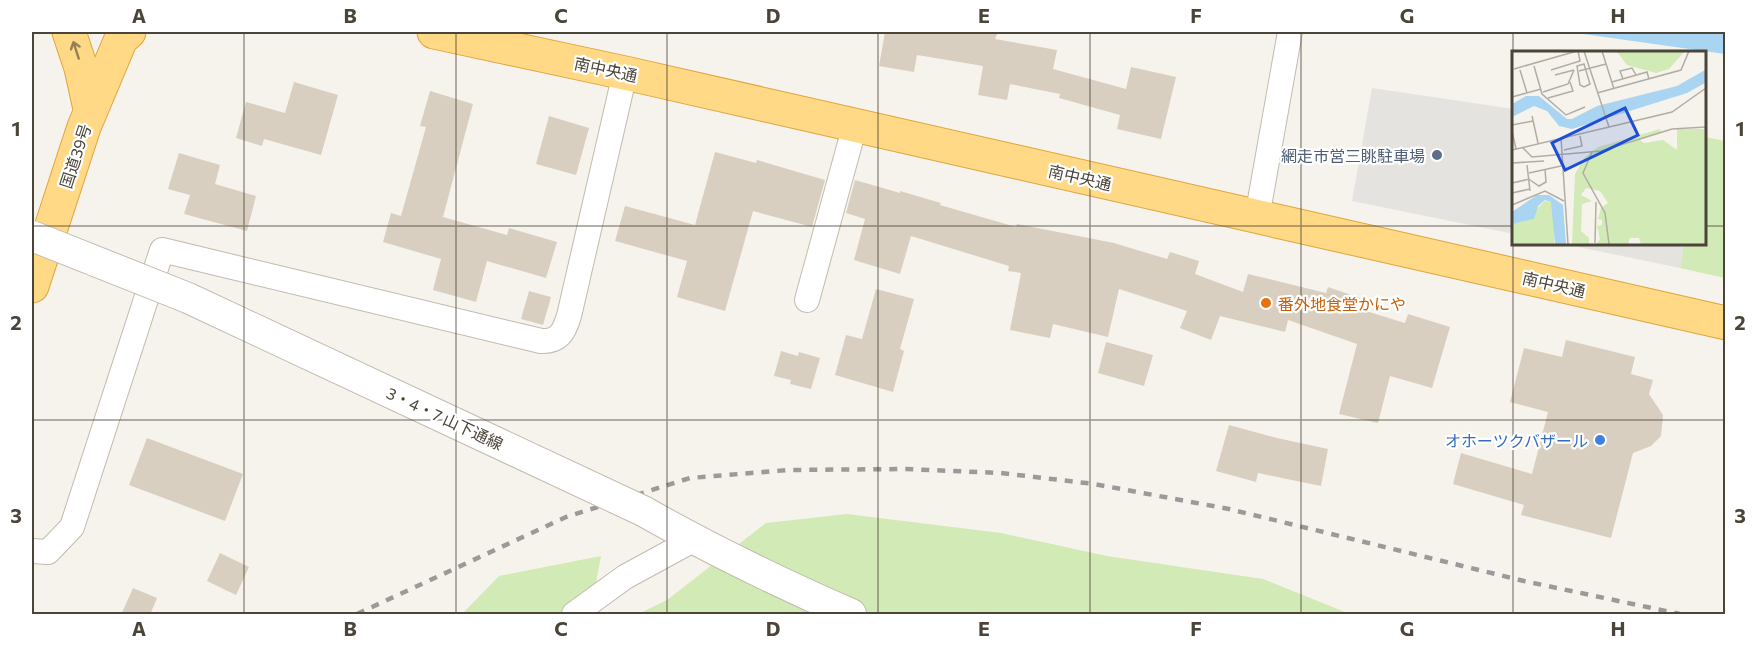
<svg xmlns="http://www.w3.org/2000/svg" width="1757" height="646" viewBox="0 0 1757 646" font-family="Commissioner,'Noto Sans JP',sans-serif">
<rect width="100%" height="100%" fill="#f6f3ec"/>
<!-- green -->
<path fill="#d2eab5" d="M 1705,137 L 1725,141 L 1725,278 L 1680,268 L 1684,243 L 1704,243 Z
M 847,514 L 1001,533 L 1107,556 L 1263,579 L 1350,614 L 638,614 L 667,600 L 766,523 Z
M 601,556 L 590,614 L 462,614 L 499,576 Z"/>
<!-- parking -->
<path fill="#e5e3e0" d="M 1372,88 L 1514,109 L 1514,234 L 1352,201 Z
M 1559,243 L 1684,243 L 1680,268 Z"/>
<!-- water -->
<path fill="#a9d4f2" d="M 1569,32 L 1725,32 L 1725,54 Z"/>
<!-- building -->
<path fill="#d8cfc1" d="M 885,32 L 998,32 L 995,39 L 1057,50 L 1053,69 L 1126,89 L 1131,67 L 1176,77 L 1161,139 L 1117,129 L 1120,115 L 1059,98 L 1060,94 L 1010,84 L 1007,100 L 978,95 L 983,66 L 917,55 L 914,72 L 879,66 Z
M 294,82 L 338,95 L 321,155 L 264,139 L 262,146 L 236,138 L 246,102 L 285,113 Z
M 430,91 L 473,104 L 443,217 L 507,235 L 509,228 L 557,242 L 546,278 L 487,261 L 476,302 L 433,290 L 441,259 L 383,242 L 391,213 L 401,216 L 426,127 L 420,126 Z
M 549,116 L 589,128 L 576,175 L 536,164 Z
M 715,152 L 756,163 L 757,160 L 825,180 L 812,227 L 753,211 L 725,311 L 677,297 L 687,261 L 615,241 L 625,206 L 695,225 Z
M 179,153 L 220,165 L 215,184 L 256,196 L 247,231 L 184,214 L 190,195 L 168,189 Z
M 855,180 L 900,193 L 900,191 L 941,203 L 940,205 L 1016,227 L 1017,224 L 1114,243 L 1167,259 L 1170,252 L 1199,261 L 1195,274 L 1243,292 L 1248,274 L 1326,293 L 1328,287 L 1360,298 L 1356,308 L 1405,323 L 1408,314 L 1450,327 L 1432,388 L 1390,376 L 1378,423 L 1339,414 L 1357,344 L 1288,320 L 1285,332 L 1220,316 L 1211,340 L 1180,328 L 1187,311 L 1119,289 L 1108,337 L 1053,324 L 1050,338 L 1010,330 L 1021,273 L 1008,271 L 1009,266 L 911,236 L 900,274 L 854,260 L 865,219 L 846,213 Z
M 876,289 L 914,299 L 900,349 L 904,351 L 893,392 L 835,375 L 846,335 L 862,339 Z
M 529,291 L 551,297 L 543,325 L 521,319 Z
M 1566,340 L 1635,357 L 1631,374 L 1653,380 L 1649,394 L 1663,415 L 1661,436 L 1651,446 L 1633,453 L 1611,538 L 1521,515 L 1524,505 L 1453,484 L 1461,453 L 1532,474 L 1548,412 L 1510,402 L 1524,348 L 1562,357 Z
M 1106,342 L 1153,355 L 1144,386 L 1098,373 Z
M 781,351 L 798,356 L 799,352 L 820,358 L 811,389 L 790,384 L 791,380 L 774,376 Z
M 1229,425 L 1277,438 L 1328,449 L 1321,486 L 1258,473 L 1256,482 L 1216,471 Z
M 147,438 L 243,474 L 225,521 L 129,485 Z
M 220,553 L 249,567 L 236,595 L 207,581 Z
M 133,588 L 157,598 L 150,615 L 121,615 Z"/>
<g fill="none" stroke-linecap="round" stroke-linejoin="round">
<!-- minor casing -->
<g stroke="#c2bbae" stroke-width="26">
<path id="minor" d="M 1257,217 L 1290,32
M 807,300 L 855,125
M 32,551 L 48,552 L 72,527 L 162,250 L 541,341 C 559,342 564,332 569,316 L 625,73
M 574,614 L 625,577 L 693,540"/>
</g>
<!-- tertiary casing -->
<g stroke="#c2bbae" stroke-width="32">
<path id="tertiary" d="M 643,511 C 710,549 780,583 851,614"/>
</g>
<!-- trunk casing -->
<g stroke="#e0a43c" stroke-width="35">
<path id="trunk" d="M 69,32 L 81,68 L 90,109
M 434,32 L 625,73 L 1726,323
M 32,286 L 84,127 L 121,39 L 129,32"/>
</g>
<!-- minor -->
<use href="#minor" stroke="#fff" stroke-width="24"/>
<!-- tertiary -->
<use href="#tertiary" stroke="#fff" stroke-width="30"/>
<!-- trunk -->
<use href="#trunk" stroke="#ffd985" stroke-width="33"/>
<!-- rail -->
<path stroke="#9a9a9a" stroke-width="4.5" stroke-dasharray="8 8" stroke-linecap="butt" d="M 357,614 L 566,517 L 690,478 L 788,470 L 906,469 L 1001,473 L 1094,484 L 1229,509 L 1524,581 L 1680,614"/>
<!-- tertiary-bridge casing -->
<g stroke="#c2bbae" stroke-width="32" stroke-linecap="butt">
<path id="tertiary-bridge" d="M 32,236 L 188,298 L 643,511"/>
</g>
<!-- tertiary-bridge -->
<use href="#tertiary-bridge" stroke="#fff" stroke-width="30"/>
</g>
<!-- one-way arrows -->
<defs><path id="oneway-shaft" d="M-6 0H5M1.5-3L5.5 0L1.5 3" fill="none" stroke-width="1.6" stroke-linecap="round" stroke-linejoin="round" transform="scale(1.5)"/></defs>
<use stroke="#938057" href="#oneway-shaft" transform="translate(76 50) rotate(-108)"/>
<!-- grid -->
<path fill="none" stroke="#4b4439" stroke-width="1.5" stroke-opacity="0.55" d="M 244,32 L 244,614M 456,32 L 456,614M 667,32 L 667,614M 878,32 L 878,614M 1090,32 L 1090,614M 1301,32 L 1301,614M 1513,32 L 1513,614M 32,226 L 1514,226M 1704,226 L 1726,226M 32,420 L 1726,420"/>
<!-- markers -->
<circle fill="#5c6f8a" stroke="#fff" stroke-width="2" cx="1437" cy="155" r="6"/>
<circle fill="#e8710a" stroke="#fff" stroke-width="2" cx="1266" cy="303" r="6"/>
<circle fill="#3f7fe0" stroke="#fff" stroke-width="2" cx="1600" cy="440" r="6"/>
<g text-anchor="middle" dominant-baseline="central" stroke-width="4.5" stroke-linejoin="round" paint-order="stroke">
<!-- street labels -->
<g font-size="16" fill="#4b4439" stroke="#fff">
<text transform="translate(606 69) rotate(12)">南中央通</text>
<text transform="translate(75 156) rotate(-72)">国道39号</text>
<text transform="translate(1080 177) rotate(13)">南中央通</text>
<text transform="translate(1554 284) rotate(13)">南中央通</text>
<text transform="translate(445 418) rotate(25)">3・4・7 山下通線</text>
</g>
<!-- service labels -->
<g font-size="16" fill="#4e5e75" stroke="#fff" text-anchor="end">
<text x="1425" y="155">網走市営三眺駐車場</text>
</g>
<!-- food labels -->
<g font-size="16" fill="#c56008" stroke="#fff" text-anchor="start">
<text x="1278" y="303">番外地食堂かにや</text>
</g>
<!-- shop labels -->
<g font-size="16" fill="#366cbe" stroke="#fff" text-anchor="end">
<text x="1588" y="440">オホーツクバザール</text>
</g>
</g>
<!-- overview -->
<g transform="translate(1512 51)">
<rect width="194" height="194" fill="#f6f3ec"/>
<path d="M 95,0 L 173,0 L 157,18 L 144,22 L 115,14 L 106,2 ZM 148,78 L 149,81 L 128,89 L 132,92 L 151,89 L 165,99 L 165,78 L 193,78 L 193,193 L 129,193 L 127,187 L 118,187 L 116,193 L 84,193 L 88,188 L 85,175 L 90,174 L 90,169 L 86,168 L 89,157 L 96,152 L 88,140 L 74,137 L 69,144 L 80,150 L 70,153 L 69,180 L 77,187 L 77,193 L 60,193 L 63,123 L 73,106 L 86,96 ZM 33,150 L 39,151 L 42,161 L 42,193 L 0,193 L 0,173 L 22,168 L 22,160 Z" fill="#d2eab5"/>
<path d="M 193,19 L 193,32 L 175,42 L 60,78 L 47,75 L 35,60 L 22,55 L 0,66 L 0,53 L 14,45 L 27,45 L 55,68 L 60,68 L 85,55 L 165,35 ZM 25,144 L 37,144 L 51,154 L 54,193 L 43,193 L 39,151 L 33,149 L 26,155 L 22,168 L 0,173 L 0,161 Z" fill="#a9d4f2"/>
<path fill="none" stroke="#b2ada4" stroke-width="1.5" d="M 72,0 L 97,76M 90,0 L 102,38M 72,13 L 78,33 L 72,36 L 68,34 L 65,15 ZM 22,15 L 30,43 L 54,64 L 73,56M 2,18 L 65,0M 8,19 L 15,42M 39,19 L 68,10 L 66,0M 67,20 L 94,13M 43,24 L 62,19M 111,28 L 108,20 L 120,17 L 124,24M 100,31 L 135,21 L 137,28M 31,41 L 56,33 L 62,19M 85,42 L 169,19 L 177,0M 0,46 L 29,38M 36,47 L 61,40 L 58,31M 20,65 L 26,92M 0,74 L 21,70M 0,80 L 4,98M 49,87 L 56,193M 11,97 L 20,106 L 89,100 L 160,78 L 194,76M 0,99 L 160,61 L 194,37M 52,99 L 70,95 L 68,85M 80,101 L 71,122 L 93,162 L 97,193M 0,112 L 32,110M 15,114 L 18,140M 17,122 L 49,115M 18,129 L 27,135 L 34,131 L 33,118M 0,132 L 18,128M 0,142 L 18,138M 0,154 L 33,140 L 52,150M 83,192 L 84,151"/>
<path fill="#1d4ed8" fill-opacity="0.15" stroke="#1d4ed8" stroke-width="3" d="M 113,57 L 126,84 L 53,119 L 40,92 Z"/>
<rect width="194" height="194" fill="none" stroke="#4b4439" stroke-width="3"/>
</g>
<!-- border -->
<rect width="1757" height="646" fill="none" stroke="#ffffff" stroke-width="66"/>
<rect x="33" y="33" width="1691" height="580" fill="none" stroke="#4b4439" stroke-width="2"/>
<g font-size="20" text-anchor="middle" font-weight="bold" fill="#4b4439">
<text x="139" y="23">A</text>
<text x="350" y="23">B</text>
<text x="561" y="23">C</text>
<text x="773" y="23">D</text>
<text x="984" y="23">E</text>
<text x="1196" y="23">F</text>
<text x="1407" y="23">G</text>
<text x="1618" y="23">H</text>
<text x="16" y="136">1</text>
<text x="1740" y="136">1</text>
<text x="16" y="330">2</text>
<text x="1740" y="330">2</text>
<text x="16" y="523">3</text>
<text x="1740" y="523">3</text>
<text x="139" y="636">A</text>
<text x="350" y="636">B</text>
<text x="561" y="636">C</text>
<text x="773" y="636">D</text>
<text x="984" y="636">E</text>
<text x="1196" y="636">F</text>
<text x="1407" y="636">G</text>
<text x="1618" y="636">H</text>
</g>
</svg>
